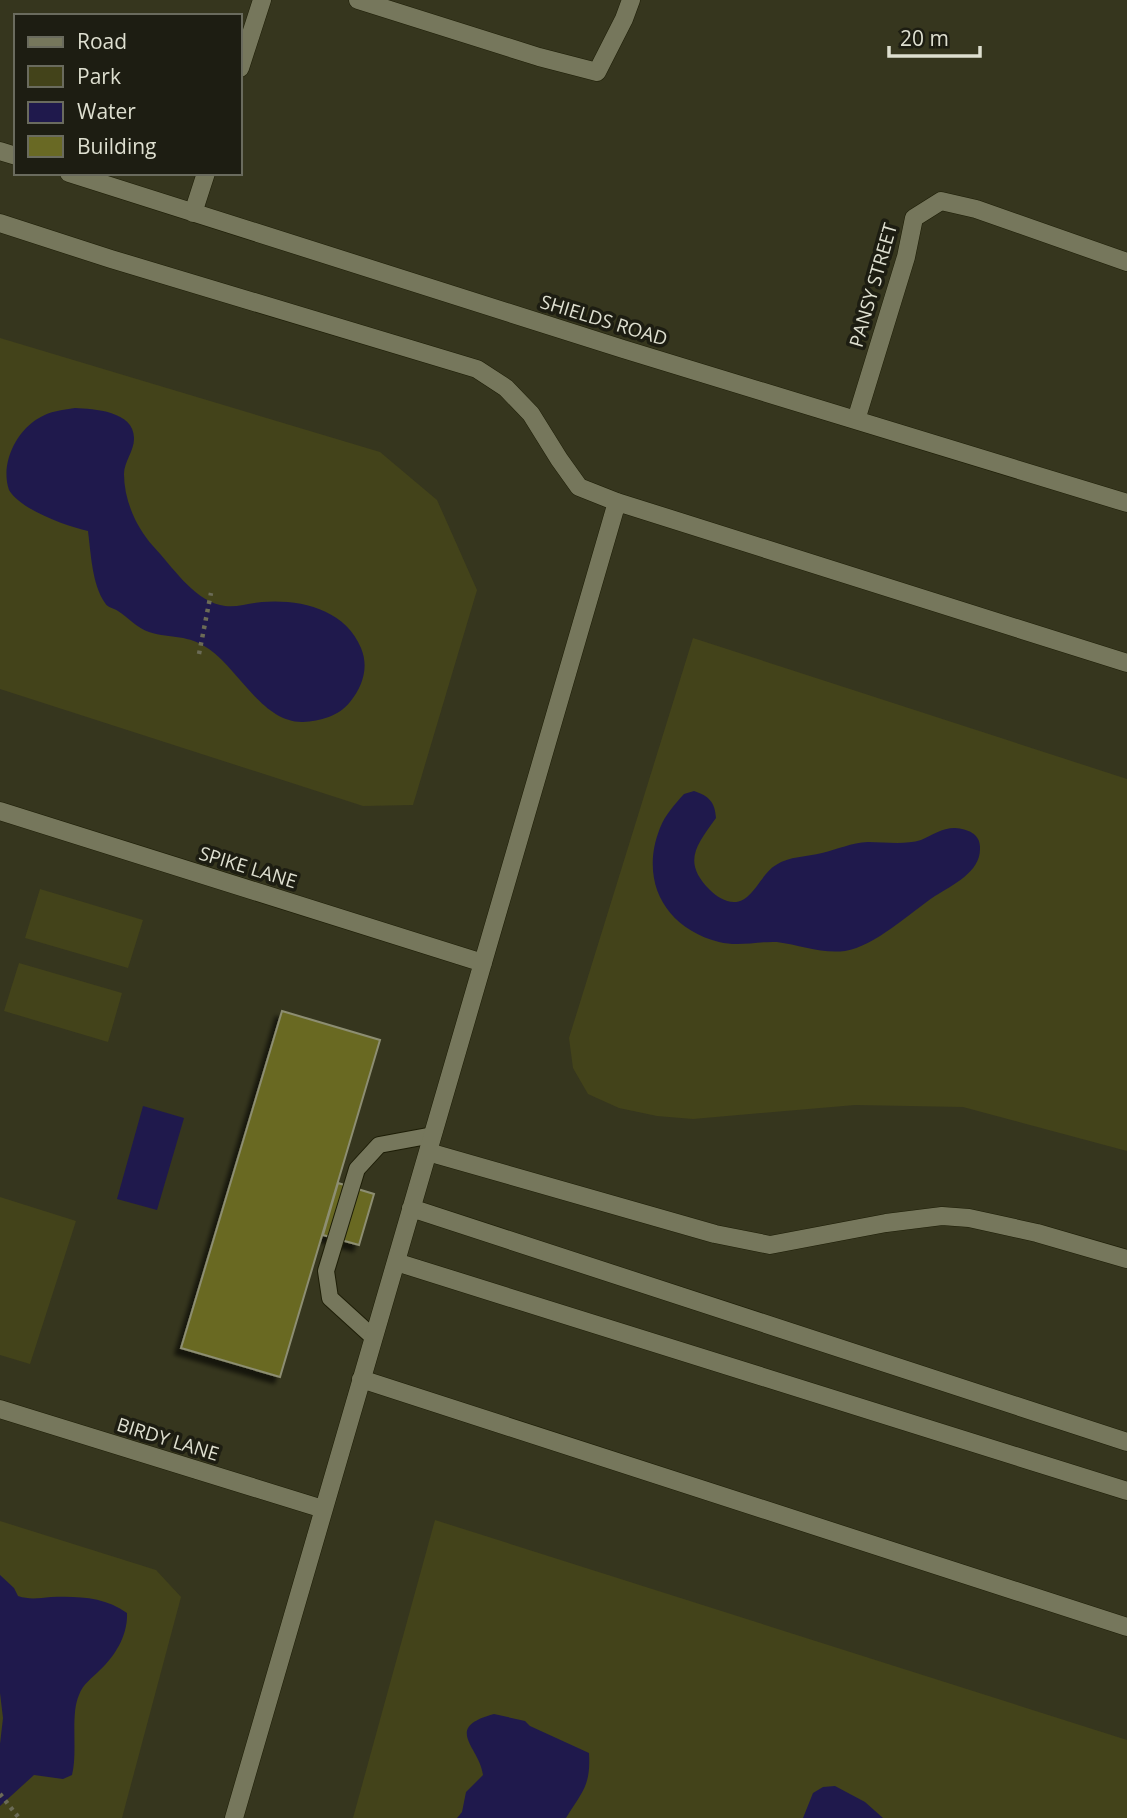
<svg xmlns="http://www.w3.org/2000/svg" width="1127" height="1818" viewBox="0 0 1127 1818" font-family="'Open Sans',sans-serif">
<defs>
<filter id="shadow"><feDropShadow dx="-6" dy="6" stdDeviation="2" flood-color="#0009"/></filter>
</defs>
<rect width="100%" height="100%" fill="#36361e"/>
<!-- green -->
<path fill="#43431a" d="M 0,338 L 380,452 L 437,500 L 477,590 L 413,805 L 363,806 L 0,689 Z
M 693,638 L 1127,779 L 1127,1151 L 963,1107 L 855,1105 L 693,1119 L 657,1116 L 619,1108 L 588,1094 L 573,1068 L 569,1038 Z
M 40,889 L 143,920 L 128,968 L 25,938 Z
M 19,963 L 122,993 L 108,1042 L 4,1011 Z
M 0,1197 L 76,1221 L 30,1364 L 0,1355 Z
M 435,1520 L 1127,1740 L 1127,1818 L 353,1818 Z
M 0,1521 L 156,1570 L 181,1597 L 122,1818 L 0,1818 Z"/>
<!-- water -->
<path fill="#1f194c" d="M 75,408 C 94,409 135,411 134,439 C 134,451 124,462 124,474 C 124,500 136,527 153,546 C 172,566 192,598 220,605 C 234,609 248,603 262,602 C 300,599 345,609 361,648 C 369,667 363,686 350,702 C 339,716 320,721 303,722 C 263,723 240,671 209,649 C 188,634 172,639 149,632 C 137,628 129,618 118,611 C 114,608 108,608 105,603 C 92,584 91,554 88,531 C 66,526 21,510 9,490 C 0,464 16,431 39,418 C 50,411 62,410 75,408 Z
M 694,791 C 709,796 715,802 716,818 C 696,846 682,862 710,890 C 716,896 725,902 734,902 C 753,902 761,873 776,865 C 789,856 807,857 822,853 C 838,849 851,843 868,842 C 885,842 905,845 921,840 C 933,835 941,828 955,828 C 968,829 981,834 980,849 C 980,872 953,885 935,896 C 910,913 875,946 845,951 C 822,954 800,945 777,942 C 758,941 739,947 719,942 C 665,928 639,881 660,828 C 665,815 675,804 684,794 Z
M 143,1106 L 184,1118 L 157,1210 L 117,1199 Z
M 0,1575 L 14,1588 L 18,1596 C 30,1600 39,1598 51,1597 C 78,1596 105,1597 127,1613 C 128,1635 115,1656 100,1670 C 92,1678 83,1684 79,1695 C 70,1715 78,1752 72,1775 L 63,1779 L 34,1775 L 0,1806 L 0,1744 L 3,1718 L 0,1693 Z
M 494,1714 L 525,1721 L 530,1726 L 589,1753 C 591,1786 582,1792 566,1818 L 457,1818 L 462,1812 L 466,1792 L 483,1775 C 480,1747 442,1728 494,1714 Z
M 835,1786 L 865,1802 L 883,1818 L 803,1818 L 813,1793 L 823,1787 Z"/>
<!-- building -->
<path fill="#696924" stroke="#8d8e72" stroke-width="2" filter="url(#shadow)" d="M 282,1011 L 380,1040 L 280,1377 L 181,1348 Z
M 338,1183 L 374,1194 L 359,1245 L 323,1235 Z"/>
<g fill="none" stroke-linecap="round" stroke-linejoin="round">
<!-- service casing -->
<g stroke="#1d1d06" stroke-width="18">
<path id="service" d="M 374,1338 L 330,1298 L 326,1271 L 357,1169 L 379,1145 L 433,1135"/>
</g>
<!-- minor casing -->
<g stroke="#1d1d06" stroke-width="19">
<path id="minor" d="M 358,0 L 539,57 L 597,72 L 624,19 L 631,0
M 240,68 L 262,0
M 0,151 L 16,156
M 69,173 L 623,349 L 1127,503
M 193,213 L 206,173
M 0,223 L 111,259 L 477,369 L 506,388 L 531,414 L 559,459 L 579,487 L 617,502 L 1127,663
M 856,420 L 906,257 L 914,218 L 941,201 L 976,209 L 1127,262
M 0,811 L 483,963
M 428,1152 L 715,1234 L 770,1245 L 886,1223 L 942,1216 L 969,1218 L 1037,1233 L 1127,1259
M 411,1208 L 1127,1442
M 396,1262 L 1127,1491
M 361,1379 L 1127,1627
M 0,1409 L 323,1509
M 234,1818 L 617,502"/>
</g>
<!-- path -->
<path stroke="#6b6b56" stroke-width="4.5" stroke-dasharray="3.5 5" stroke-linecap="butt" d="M 199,654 L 211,593
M 0,1794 L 19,1818"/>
<!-- service -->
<use href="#service" stroke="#76775c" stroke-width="16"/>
<!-- minor -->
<use href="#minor" stroke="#76775c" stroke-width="18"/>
</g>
<g text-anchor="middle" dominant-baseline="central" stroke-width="7" stroke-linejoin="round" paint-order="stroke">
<!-- street labels -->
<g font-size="19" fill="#dedfd0" stroke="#1d1d12">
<text transform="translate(873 285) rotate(-74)">PANSY STREET</text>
<text transform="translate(604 320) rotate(17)">SHIELDS ROAD</text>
<text transform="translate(248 867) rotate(17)">SPIKE LANE</text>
<text transform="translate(168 1439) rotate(17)">BIRDY LANE</text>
</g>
</g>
<!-- legend -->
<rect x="14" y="14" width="228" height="161" fill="#1d1d12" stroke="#6a6b5e" stroke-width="2"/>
<rect x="28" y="37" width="35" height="10" fill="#76775c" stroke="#6a6b5e" stroke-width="2"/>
<text x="77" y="49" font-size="21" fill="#dedfd0">Road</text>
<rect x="28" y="66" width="35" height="21" fill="#43431a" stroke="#6a6b5e" stroke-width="2"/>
<text x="77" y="84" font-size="21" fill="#dedfd0">Park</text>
<rect x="28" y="102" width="35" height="21" fill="#1f194c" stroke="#6a6b5e" stroke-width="2"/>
<text x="77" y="119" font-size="21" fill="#dedfd0">Water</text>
<rect x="28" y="136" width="35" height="21" fill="#696924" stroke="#6a6b5e" stroke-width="2"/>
<text x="77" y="154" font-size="21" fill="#dedfd0">Building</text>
<!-- scale -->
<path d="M889 46v10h91v-10" fill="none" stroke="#dedfd0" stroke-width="3.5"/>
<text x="900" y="46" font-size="21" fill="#dedfd0" stroke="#1d1d12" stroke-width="5" paint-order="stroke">20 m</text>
</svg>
